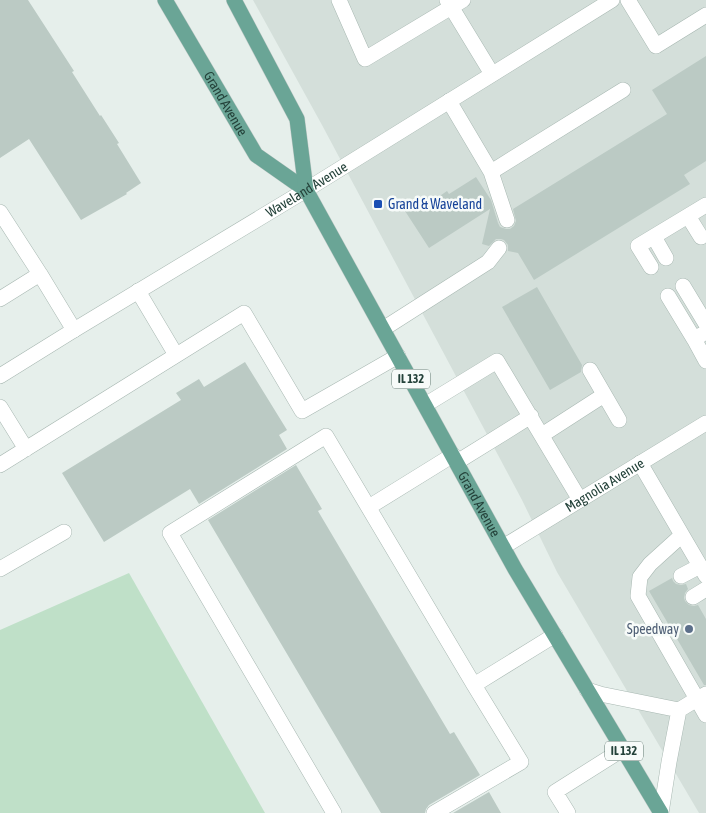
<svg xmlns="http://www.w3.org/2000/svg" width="706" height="813" viewBox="0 0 706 813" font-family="'Asap Condensed',sans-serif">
<rect width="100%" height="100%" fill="#e6efeb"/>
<!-- built -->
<path fill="#d4dfda" d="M 253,0 L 706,0 L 706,813 L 699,813 L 557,572 L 522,500 L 322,125 Z"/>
<!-- green -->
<path fill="#bfe0c8" d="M 129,573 L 265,813 L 0,813 L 0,630 Z"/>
<!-- building -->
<path fill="#bbcac4" d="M 0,0 L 28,0 L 74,71 L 72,72 L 100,116 L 101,115 L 119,143 L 117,144 L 141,183 L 126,193 L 127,194 L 81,220 L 29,139 L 0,158 Z
M 706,56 L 706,161 L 684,175 L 690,184 L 534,280 L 518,253 L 508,251 L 508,245 L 504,240 L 501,239 L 496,239 L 489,246 L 482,244 L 490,209 L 429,248 L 405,211 L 428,197 L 431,202 L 447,191 L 449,194 L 476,177 L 491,200 L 498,223 L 500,227 L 506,229 L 510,229 L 514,226 L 516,221 L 513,209 L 667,114 L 652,90 Z
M 537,287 L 582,365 L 581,372 L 550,390 L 502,307 Z
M 245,362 L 287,430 L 279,435 L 287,449 L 199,504 L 190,489 L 104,542 L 62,473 L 181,400 L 176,393 L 199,379 L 204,387 Z
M 296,465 L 322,509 L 318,511 L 450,734 L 454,732 L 480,775 L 429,805 L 426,809 L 425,813 L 381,813 L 208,520 Z
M 672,578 L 673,581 L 676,584 L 681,585 L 686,584 L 688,589 L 685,593 L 684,598 L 685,601 L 689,605 L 694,606 L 698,605 L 706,619 L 706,685 L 704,685 L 649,591 Z
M 489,792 L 501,813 L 453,813 Z"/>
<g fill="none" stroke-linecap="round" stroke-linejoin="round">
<!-- lane casing -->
<g stroke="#a8b8b2" stroke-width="16">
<path id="lane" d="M 339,0 L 365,59 L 463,0
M 447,0 L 492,74
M 628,0 L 656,46 L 706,15
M 449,101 L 491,172 L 623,90
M 491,172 L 507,220
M 0,212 L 40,274
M 688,216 L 701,237
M 654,237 L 666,258
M 651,267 L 638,246 L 706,205
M 683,286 L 706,324
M 138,291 L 176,355
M 668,296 L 694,339
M 0,299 L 40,274 L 74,330
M 383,329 L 488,262 L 499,248
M 701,335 L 694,339 L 706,361
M 590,370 L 619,420
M 425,405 L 497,361 L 580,500
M 0,407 L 26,449
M 542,435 L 604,395
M 457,462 L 531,416
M 0,465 L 244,313 L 302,411 L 398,356
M 369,507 L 453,455
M 682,535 L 706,576
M 0,569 L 64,532
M 681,576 L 700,566
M 693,597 L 706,589
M 474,685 L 555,635
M 587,690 L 600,694 L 679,710 L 697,699 L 638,596 L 640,577 L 650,564 L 682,535 L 640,463
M 706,694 L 697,699 L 706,715
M 334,813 L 170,533 L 326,436 L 474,685 L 521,762 L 434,813
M 568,813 L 555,792 L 623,749
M 661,813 L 669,762 L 679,710"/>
</g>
<!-- street casing -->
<g stroke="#a8b8b2" stroke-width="16">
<g id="street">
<path id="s1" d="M 0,376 L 74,330 L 306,190 L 612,0"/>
<path id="s2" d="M 503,547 L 706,423"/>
</g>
</g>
<!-- primary casing -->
<g stroke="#c2cac8" stroke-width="16">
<g id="primary">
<path id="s3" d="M 165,0 L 256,155 L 306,190"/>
<path id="s4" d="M 234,0 L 297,119 L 306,190 L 515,569 L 661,813"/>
</g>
</g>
<!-- lane -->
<use href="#lane" stroke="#fff" stroke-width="15"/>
<!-- street -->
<use href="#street" stroke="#fff" stroke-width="15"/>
<!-- primary -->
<use href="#primary" stroke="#6aa596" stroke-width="15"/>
</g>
<!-- markers -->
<rect fill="#1a4fb4" stroke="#f7fbf9" stroke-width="2" x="373" y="199" width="10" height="10" rx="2.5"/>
<circle fill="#5c6f8a" stroke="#f7fbf9" stroke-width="2" cx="689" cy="629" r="5"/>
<g text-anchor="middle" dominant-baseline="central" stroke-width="5" stroke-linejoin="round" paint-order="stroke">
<!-- shield labels -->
<g fill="#f7fbf9" stroke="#637a73" stroke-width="1">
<rect x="392" y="369.5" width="38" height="19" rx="4"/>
<rect x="605" y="741.5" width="38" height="19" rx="4"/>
</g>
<g font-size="12" font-weight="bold" fill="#24423a">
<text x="411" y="379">IL 132</text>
<text x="624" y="751">IL 132</text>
</g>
<!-- street labels -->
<g font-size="14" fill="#24423a" stroke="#f7fbf9">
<text stroke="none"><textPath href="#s3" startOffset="120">Grand Avenue</textPath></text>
<text stroke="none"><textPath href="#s1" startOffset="359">Waveland Avenue</textPath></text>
<text stroke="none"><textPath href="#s2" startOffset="119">Magnolia Avenue</textPath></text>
<text stroke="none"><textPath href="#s4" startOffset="565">Grand Avenue</textPath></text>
</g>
<!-- transit labels -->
<g font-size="14" fill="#164399" stroke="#f7fbf9" text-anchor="start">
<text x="388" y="204">Grand &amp; Waveland</text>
</g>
<!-- service labels -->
<g font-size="14" fill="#4e5e75" stroke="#f7fbf9" text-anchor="end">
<text x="679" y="629">Speedway</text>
</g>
</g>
</svg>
